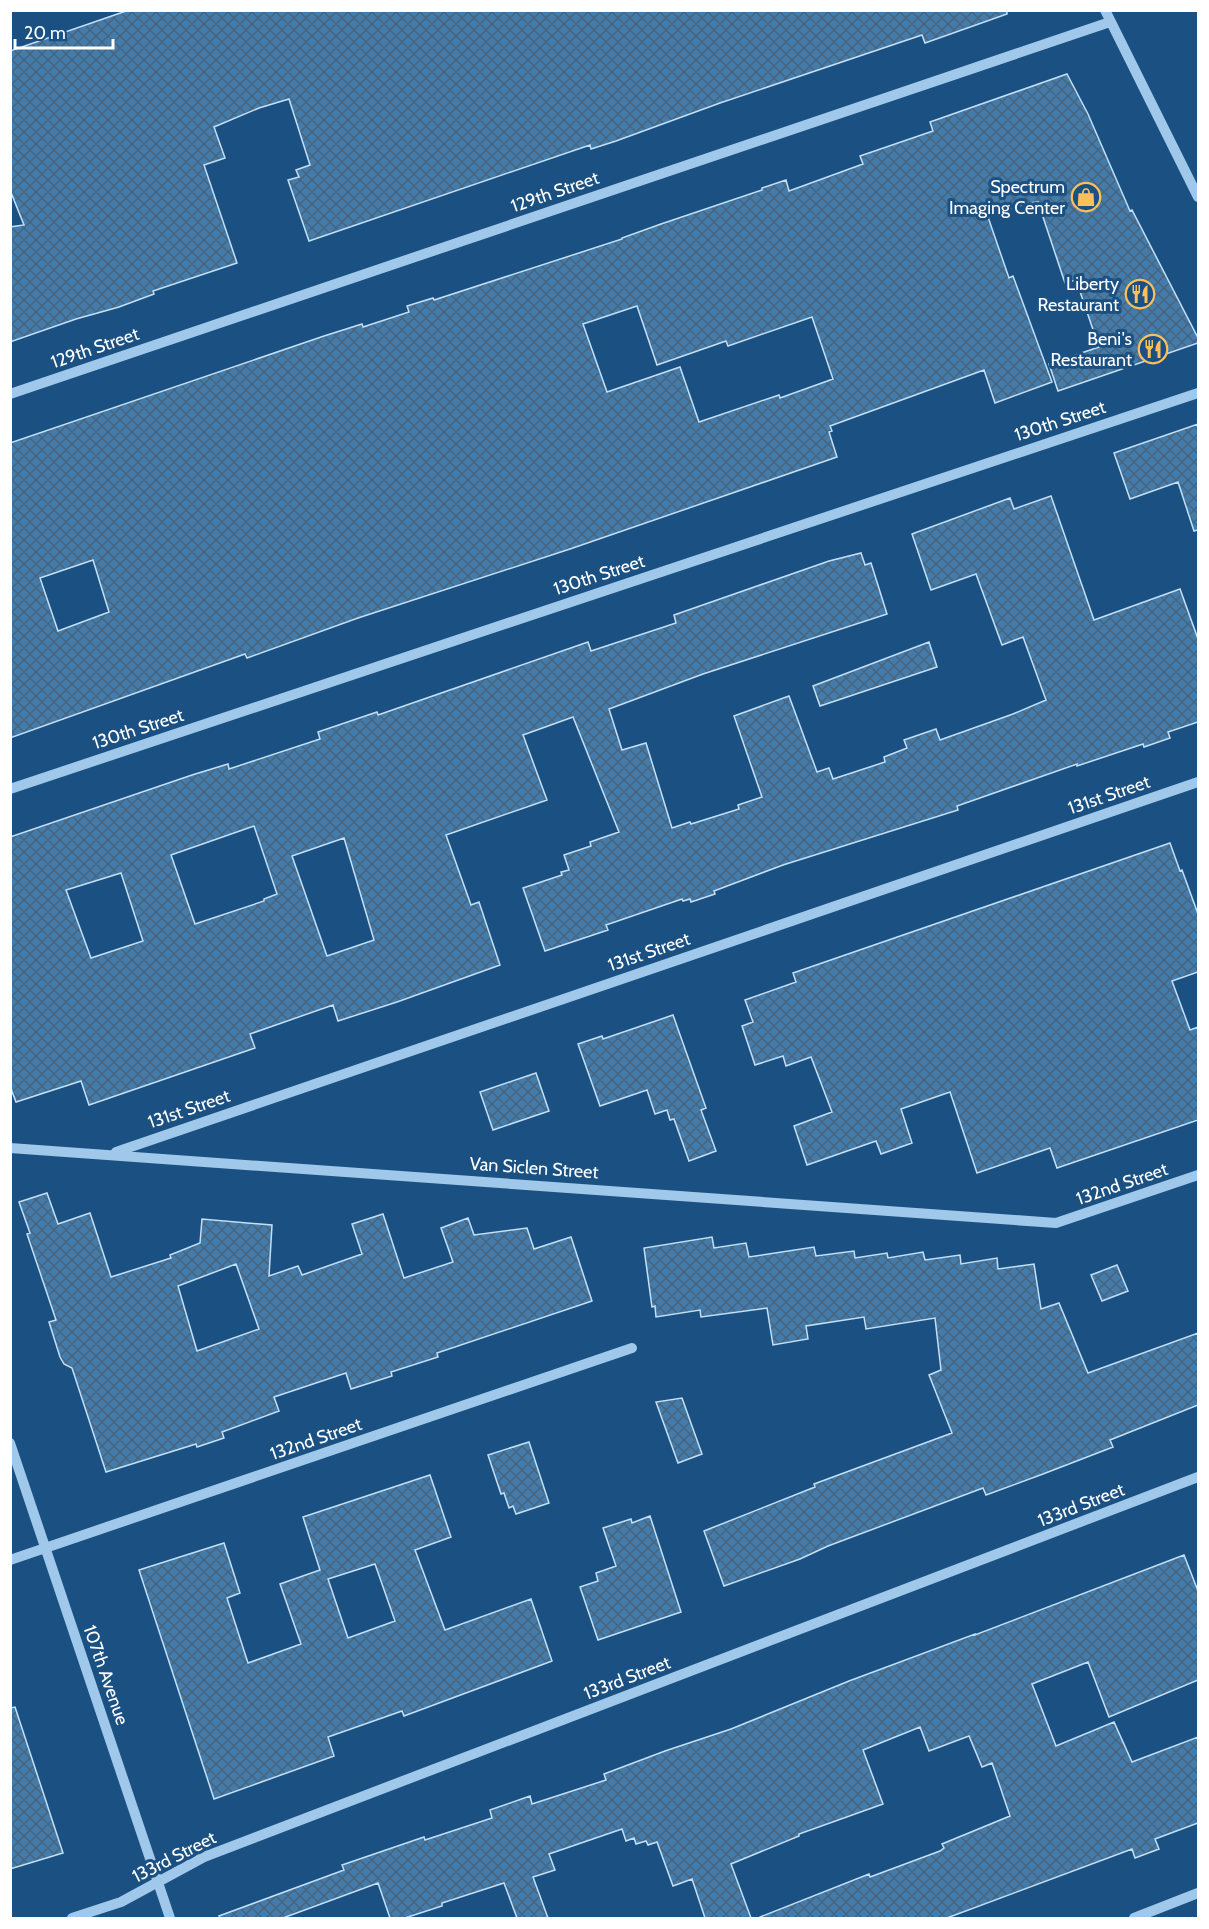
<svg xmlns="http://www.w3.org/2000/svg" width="1209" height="1929" viewBox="0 0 1209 1929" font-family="Cabin,sans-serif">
<defs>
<pattern id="building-cross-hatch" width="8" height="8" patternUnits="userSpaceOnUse" patternTransform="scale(1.5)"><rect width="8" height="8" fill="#437bab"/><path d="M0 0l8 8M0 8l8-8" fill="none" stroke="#48647c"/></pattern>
</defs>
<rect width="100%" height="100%" fill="#1b5182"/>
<!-- building -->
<path fill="url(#building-cross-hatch)" stroke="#c3e0f8" stroke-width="1.5" fill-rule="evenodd" d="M 129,10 L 1007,10 L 1007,14 L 925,43 L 922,35 L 720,103 L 616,141 L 591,149 L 590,145 L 309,241 L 288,180 L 299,177 L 296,170 L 310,165 L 289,99 L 259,108 L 214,127 L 225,158 L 204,165 L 237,263 L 153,291 L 154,294 L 119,307 L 76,319 L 10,342 L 10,227 L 24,225 L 10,190 L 10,51 Z
M 1067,74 L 1088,114 L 1130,211 L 1132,210 L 1198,338 L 1198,343 L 1058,391 L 1049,364 L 1099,347 L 1076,280 L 1065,283 L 1038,202 L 1027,203 L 988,217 L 1009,278 L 1013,276 L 1052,382 L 995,403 L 984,370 L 830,426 L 832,431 L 829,432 L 837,457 L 570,549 L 358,618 L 247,658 L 245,654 L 10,738 L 10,443 L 324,336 L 362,324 L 363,327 L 409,312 L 407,306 L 433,298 L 434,300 L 622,239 L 622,238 L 661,224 L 762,190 L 762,188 L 786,180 L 789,191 L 863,164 L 860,156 L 933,131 L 930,122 ZM 637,306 L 657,365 L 726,341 L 728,346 L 812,317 L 833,379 L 780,398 L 779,395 L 699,422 L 680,367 L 607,392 L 583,324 ZM 93,560 L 109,612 L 58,631 L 40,578 Z
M 1198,424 L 1198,530 L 1194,531 L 1178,482 L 1130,499 L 1114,453 Z
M 1051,496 L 1094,620 L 1180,589 L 1198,639 L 1198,722 L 1168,732 L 1170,738 L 1144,747 L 1143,744 L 1077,766 L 1077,764 L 957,806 L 958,810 L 783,865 L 714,891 L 715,894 L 691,902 L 690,899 L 683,901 L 682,899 L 606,925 L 608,930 L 545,951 L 523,888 L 562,875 L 561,872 L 569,870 L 564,855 L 591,846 L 590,842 L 619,832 L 573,717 L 523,735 L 547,800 L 446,835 L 471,905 L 479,902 L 500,965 L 397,1002 L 338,1021 L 333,1005 L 250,1034 L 255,1048 L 89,1105 L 81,1081 L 16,1102 L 10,1086 L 10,837 L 192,775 L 228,764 L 229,769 L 320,739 L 318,732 L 377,712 L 378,715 L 588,642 L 591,651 L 676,623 L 674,615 L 829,561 L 861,553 L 865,565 L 871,563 L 887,614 L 703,674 L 609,709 L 622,750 L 646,743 L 672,828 L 690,822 L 691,824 L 739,809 L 738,805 L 762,797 L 734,716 L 789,696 L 817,772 L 829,768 L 833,779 L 885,762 L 884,757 L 907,748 L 904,740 L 936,729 L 940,740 L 1013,714 L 1046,700 L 1023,637 L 1002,645 L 976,574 L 931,590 L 912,534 L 1010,498 L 1014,509 ZM 254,826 L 277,894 L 264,899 L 264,901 L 195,924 L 171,855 ZM 344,838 L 374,940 L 327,956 L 292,856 ZM 121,873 L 143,941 L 91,958 L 66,890 Z
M 929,642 L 937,667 L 820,706 L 813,686 Z
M 1170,843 L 1180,871 L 1182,870 L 1198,914 L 1198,972 L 1172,981 L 1190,1030 L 1198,1027 L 1198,1120 L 1057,1168 L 1050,1148 L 977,1173 L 950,1092 L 901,1109 L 912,1143 L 881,1154 L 876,1141 L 807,1165 L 794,1126 L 832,1112 L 811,1057 L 786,1066 L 783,1056 L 755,1065 L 742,1026 L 753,1022 L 745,1000 L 796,982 L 793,973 Z
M 673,1015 L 706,1108 L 701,1110 L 716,1151 L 689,1161 L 674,1119 L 670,1120 L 667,1110 L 655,1114 L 647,1090 L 600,1106 L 578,1044 L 602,1036 L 603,1039 Z
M 536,1073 L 549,1111 L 493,1130 L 480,1092 Z
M 47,1193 L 58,1224 L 90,1213 L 111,1277 L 171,1258 L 170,1255 L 200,1243 L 202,1219 L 272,1225 L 269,1276 L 298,1266 L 302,1275 L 362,1254 L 352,1224 L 383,1214 L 404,1278 L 453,1262 L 441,1228 L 468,1218 L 474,1235 L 527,1228 L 534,1249 L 571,1237 L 592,1301 L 437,1353 L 438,1357 L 391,1372 L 392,1376 L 351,1389 L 346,1373 L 274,1397 L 279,1411 L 222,1432 L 224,1438 L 197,1447 L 196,1444 L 106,1472 L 72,1368 L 64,1364 L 60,1357 L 49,1322 L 56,1320 L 27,1234 L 30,1233 L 19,1202 ZM 236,1264 L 259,1329 L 197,1351 L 178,1286 Z
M 712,1237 L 714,1248 L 746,1243 L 749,1257 L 814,1247 L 816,1256 L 854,1251 L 855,1258 L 887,1253 L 888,1258 L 923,1252 L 925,1260 L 960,1255 L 961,1264 L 997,1258 L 998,1269 L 1034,1264 L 1041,1309 L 1059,1303 L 1088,1373 L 1198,1333 L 1198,1405 L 1110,1440 L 1113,1447 L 1043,1474 L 986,1495 L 983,1488 L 828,1546 L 800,1559 L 724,1586 L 704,1531 L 815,1487 L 814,1484 L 952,1433 L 929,1375 L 941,1370 L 935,1318 L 866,1329 L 864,1317 L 806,1326 L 808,1339 L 773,1345 L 767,1308 L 701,1317 L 700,1310 L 656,1317 L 655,1306 L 652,1307 L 644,1248 Z
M 1117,1265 L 1128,1291 L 1102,1301 L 1091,1275 Z
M 682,1398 L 702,1454 L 678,1463 L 656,1402 Z
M 529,1442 L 549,1503 L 516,1514 L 513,1506 L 509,1508 L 504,1493 L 501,1494 L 488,1455 Z
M 430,1475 L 451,1537 L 415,1550 L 445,1630 L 531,1599 L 552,1661 L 404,1716 L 402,1711 L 328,1737 L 334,1756 L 214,1799 L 139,1570 L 224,1543 L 240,1593 L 227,1598 L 248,1663 L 301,1644 L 280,1584 L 320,1570 L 303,1517 ZM 375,1564 L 395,1621 L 348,1638 L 328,1579 Z
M 650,1516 L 681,1612 L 598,1640 L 580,1587 L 598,1581 L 596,1573 L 616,1566 L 603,1528 L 631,1519 L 632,1523 Z
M 1184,1555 L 1198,1591 L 1198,1680 L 1109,1717 L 1088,1662 L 1032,1684 L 1056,1746 L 1114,1722 L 1132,1762 L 1198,1737 L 1198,1823 L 1155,1839 L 1159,1849 L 1135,1858 L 1132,1849 L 947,1918 L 760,1918 L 760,1917 L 869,1874 L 870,1877 L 940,1851 L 944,1848 L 942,1844 L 1010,1816 L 992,1763 L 982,1767 L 969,1736 L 929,1751 L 920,1727 L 863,1750 L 883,1804 L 799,1834 L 799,1836 L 731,1864 L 751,1918 L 705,1918 L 692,1879 L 673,1886 L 657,1842 L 648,1845 L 646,1841 L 636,1844 L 634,1838 L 626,1841 L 622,1829 L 549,1854 L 555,1870 L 533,1877 L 548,1918 L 517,1918 L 504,1883 L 442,1903 L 442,1906 L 405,1918 L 390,1918 L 378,1883 L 283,1918 L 220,1918 L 219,1916 L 344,1870 L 342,1865 L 424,1837 L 425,1840 L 492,1818 L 490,1810 L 530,1796 L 532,1804 L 606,1780 L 604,1774 L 665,1751 L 731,1729 L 849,1681 L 975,1634 L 975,1635 Z
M 15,1707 L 63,1853 L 10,1869 L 10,1708 Z"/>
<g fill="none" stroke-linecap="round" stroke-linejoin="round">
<!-- minor -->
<path stroke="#9fc8ea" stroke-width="10" d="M 1105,10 L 1198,197
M 10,394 L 1110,22
M 10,789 L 1198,393
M 10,1148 L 1056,1223 L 1198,1175
M 116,1152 L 1198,782
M 10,1443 L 170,1918
M 10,1560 L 632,1348
M 72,1918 L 121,1902 L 204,1857 L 1198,1477
M 1134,1918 L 1198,1893"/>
</g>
<!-- icons -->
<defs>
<g id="shop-ring" transform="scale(1.5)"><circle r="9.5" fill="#1b5182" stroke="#fcbf5b" stroke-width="1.5"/><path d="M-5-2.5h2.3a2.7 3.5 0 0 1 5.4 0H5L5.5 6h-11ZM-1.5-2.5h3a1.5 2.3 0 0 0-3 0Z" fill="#fcbf5b"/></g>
<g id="restaurant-ring" transform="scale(1.5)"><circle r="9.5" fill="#1b5182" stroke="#fcbf5b" stroke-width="1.5"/><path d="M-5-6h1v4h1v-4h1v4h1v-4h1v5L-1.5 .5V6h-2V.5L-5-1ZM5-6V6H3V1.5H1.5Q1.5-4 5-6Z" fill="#fcbf5b"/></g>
</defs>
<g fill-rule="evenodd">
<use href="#shop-ring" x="1086" y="197"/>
<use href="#restaurant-ring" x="1140" y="294"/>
<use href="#restaurant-ring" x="1153" y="349"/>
</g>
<g text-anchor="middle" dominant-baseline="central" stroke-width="6" stroke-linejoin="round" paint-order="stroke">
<!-- poi labels -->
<g font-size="18" fill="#fff" stroke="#1b5182" text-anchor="end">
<text x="1065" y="187">Spectrum<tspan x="1065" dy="21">Imaging Center</tspan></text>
<text x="1119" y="284">Liberty<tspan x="1119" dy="21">Restaurant</tspan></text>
<text x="1132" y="339">Beni's<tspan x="1132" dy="21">Restaurant</tspan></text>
</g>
<!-- street labels -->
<g font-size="18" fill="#fff" stroke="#1b5182">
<text transform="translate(555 192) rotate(-19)">129th Street</text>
<text transform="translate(95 348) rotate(-19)">129th Street</text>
<text transform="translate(1060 421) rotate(-18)">130th Street</text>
<text transform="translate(599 575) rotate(-18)">130th Street</text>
<text transform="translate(138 729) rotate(-18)">130th Street</text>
<text transform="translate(1109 795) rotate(-19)">131st Street</text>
<text transform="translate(649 952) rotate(-19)">131st Street</text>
<text transform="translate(189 1109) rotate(-19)">131st Street</text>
<text transform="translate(534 1168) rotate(4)">Van Siclen Street</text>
<text transform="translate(1122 1184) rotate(-19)">132nd Street</text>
<text transform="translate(316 1439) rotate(-19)">132nd Street</text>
<text transform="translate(1081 1505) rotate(-21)">133rd Street</text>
<text transform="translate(106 1675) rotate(71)">107th Avenue</text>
<text transform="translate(627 1678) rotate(-21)">133rd Street</text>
<text transform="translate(174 1857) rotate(-27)">133rd Street</text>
</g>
</g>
<!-- border -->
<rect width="1209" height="1929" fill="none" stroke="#ffffff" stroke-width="24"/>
<!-- scale -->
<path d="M15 39v9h98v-9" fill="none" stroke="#ffffff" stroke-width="3"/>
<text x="24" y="39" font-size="18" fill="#ffffff" stroke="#1b5182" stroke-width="4.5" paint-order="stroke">20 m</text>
</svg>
